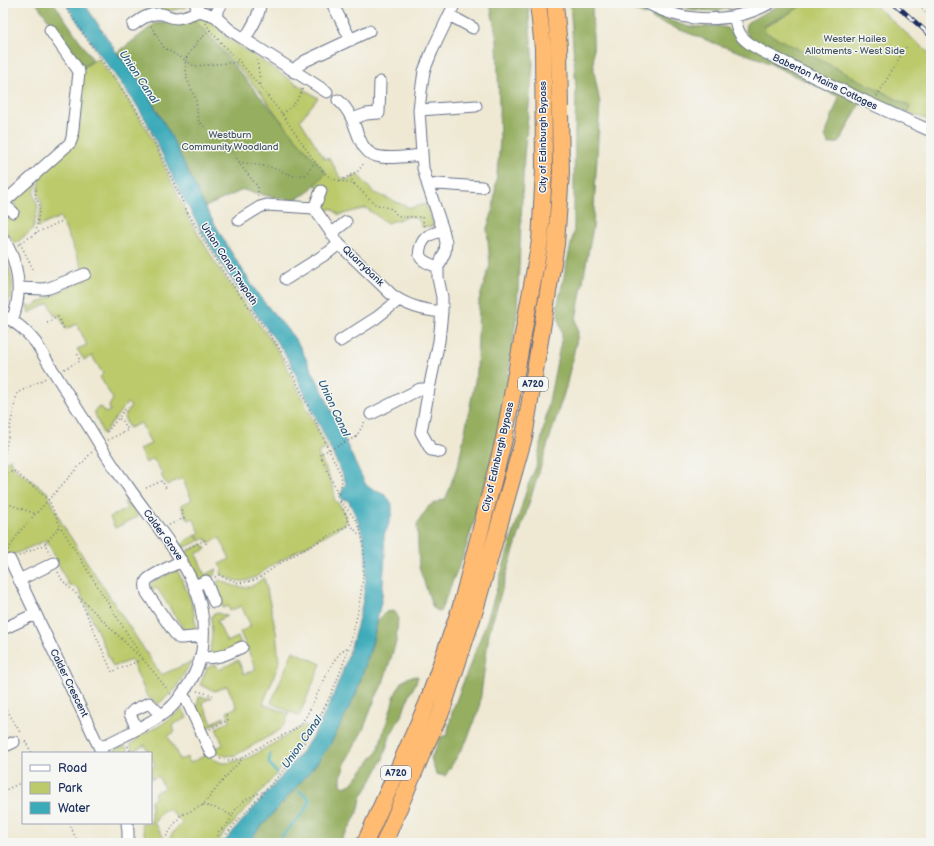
<svg xmlns="http://www.w3.org/2000/svg" width="934" height="846" viewBox="0 0 934 846" font-family="'Balsamiq Sans',sans-serif">
<rect width="100%" height="100%" fill="#f6f6f2"/>
<filter id="ink" filterUnits="userSpaceOnUse"><feTurbulence type="fractalNoise" baseFrequency=".025" numOctaves="2"/><feDisplacementMap in="SourceGraphic" scale="8" xChannelSelector="R" yChannelSelector="G"/><feConvolveMatrix kernelMatrix="1 2 1 2 8 2 1 2 1" color-interpolation-filters="sRGB"/></filter>
<filter id="wash" filterUnits="userSpaceOnUse"><feTurbulence type="fractalNoise" baseFrequency=".012" numOctaves="4" result="noise"/><feDisplacementMap in="SourceGraphic" scale="16" xChannelSelector="R" yChannelSelector="G"/><feGaussianBlur stdDeviation="0.9" result="paint"/><feColorMatrix in="noise" values="0 0 0 0 0 0 0 0 0 0 0 0 0 0 0 0 0 1.4 0 .05"/><feComposite in="paint" operator="in"/></filter>
<g filter="url(#wash)">
<rect width="100%" height="100%" fill="#efe9d4"/>
<!-- green -->
<path fill="#bcca6c" stroke="#6c7c65" d="M 143,3 L 180,3 L 186,7 L 168,11 L 151,13 Z
M 806,3 L 872,3 L 931,55 L 931,121 L 875,100 L 753,33 L 785,16 Z
M 203,15 L 215,22 L 226,37 L 318,98 L 300,120 L 324,158 L 330,159 L 340,177 L 346,180 L 358,175 L 373,192 L 410,208 L 426,204 L 434,226 L 422,227 L 419,220 L 410,216 L 387,223 L 366,208 L 339,215 L 331,208 L 326,212 L 324,202 L 327,193 L 316,186 L 320,174 L 260,92 L 193,18 Z
M 98,58 C 116,84 135,108 150,135 L 189,219 L 206,247 L 219,269 L 273,343 L 283,359 L 327,448 L 318,453 C 323,465 337,487 334,500 C 341,504 344,513 347,520 L 345,524 C 322,537 299,550 276,563 C 265,569 257,579 244,581 C 236,582 228,578 221,574 L 222,569 L 219,564 L 230,559 L 220,538 L 208,543 L 206,538 L 200,541 L 197,534 L 200,533 L 193,518 L 188,520 L 181,505 L 192,500 L 182,478 L 167,485 L 161,475 L 163,474 L 153,459 L 146,463 L 139,449 L 151,444 L 141,423 L 129,428 L 124,417 L 131,406 L 127,403 L 103,434 L 102,432 L 94,411 L 99,407 L 102,408 L 105,413 L 110,411 L 109,406 L 113,399 L 100,377 L 103,374 L 92,356 L 84,360 L 77,349 L 87,345 L 77,324 L 66,329 L 59,315 L 55,316 L 49,303 L 29,313 L 27,305 L 31,307 L 69,287 L 87,279 L 60,217 L 38,227 L 37,225 L 42,205 L 38,192 L 41,177 L 40,174 L 72,145 L 81,69 Z
M 34,181 L 37,183 L 34,193 L 38,207 L 33,229 L 15,244 L 3,226 L 3,209 L 13,219 L 20,214 L 13,201 L 15,197 Z
M 3,251 C 9,262 15,285 11,297 C 10,301 6,303 3,306 Z
M 10,459 L 15,469 L 47,492 L 62,524 L 161,675 L 191,662 L 175,690 L 158,704 L 147,696 L 131,660 L 113,667 L 79,589 L 68,584 L 47,540 L 3,559 L 3,463 Z
M 126,500 L 139,516 L 115,528 L 110,517 L 127,509 L 124,502 Z
M 196,535 L 199,541 L 183,548 L 182,545 C 186,540 190,538 196,535 Z
M 203,544 L 206,549 L 196,554 L 205,575 L 217,569 L 215,575 L 201,581 L 185,552 Z
M 177,570 C 184,584 192,599 194,614 C 195,619 195,625 196,630 L 192,633 L 184,635 L 178,631 L 183,628 L 157,588 L 151,591 C 150,587 151,585 153,581 Z
M 264,577 L 276,631 L 279,663 L 263,704 L 289,714 L 285,723 L 280,730 L 236,755 L 226,756 L 217,753 L 213,749 L 223,745 L 216,728 L 230,721 L 227,712 L 237,707 L 227,686 L 215,691 L 200,685 L 207,668 L 216,664 L 219,670 L 238,660 L 244,674 L 256,669 L 240,632 L 251,626 L 241,606 L 230,611 L 228,606 L 223,608 L 217,583 L 219,580 C 230,584 242,591 254,585 C 257,583 261,580 264,577 Z
M 217,613 L 227,616 L 217,621 L 227,642 L 238,637 L 241,643 L 220,654 L 210,653 L 212,634 L 211,616 Z
M 293,651 L 321,664 L 299,716 L 271,703 Z
M 199,697 L 212,698 L 202,702 L 212,723 L 224,717 L 225,719 L 205,729 L 196,711 Z
M 183,709 L 187,718 L 172,725 L 175,732 L 168,736 L 180,760 L 187,757 L 190,763 L 208,754 L 213,759 L 222,763 L 227,763 L 248,758 L 273,744 L 304,725 L 311,728 L 286,763 L 216,843 L 166,843 L 175,830 L 182,823 L 169,809 L 162,811 L 154,823 L 163,836 L 157,843 L 147,843 L 141,823 L 151,823 L 151,800 L 156,798 L 154,793 L 164,788 L 158,776 L 151,779 L 151,768 L 155,766 L 151,757 L 151,753 L 149,753 L 145,745 L 133,751 L 130,744 L 137,740 L 137,737 L 161,725 L 181,710 Z
M 126,746 L 129,753 L 114,753 L 116,749 Z"/>
<!-- forest -->
<path fill="#95ae60" stroke="#586e5f" d="M 36,3 L 54,3 L 93,60 L 81,69 L 56,30 Z
M 490,3 L 528,3 L 533,65 L 524,156 L 517,312 L 503,412 L 488,476 L 465,551 L 440,612 L 433,608 L 419,567 L 417,524 L 429,506 L 446,498 L 459,461 L 477,371 L 479,300 L 490,265 L 487,228 L 493,211 L 499,154 L 500,138 L 497,40 Z
M 570,3 L 592,3 L 594,72 L 600,103 L 593,227 L 576,319 L 578,334 L 566,387 L 509,566 L 489,633 L 479,710 L 466,742 L 445,776 L 436,774 L 431,758 L 441,737 L 447,735 L 453,709 L 487,621 L 528,485 L 536,467 L 562,336 L 557,308 L 574,231 L 574,179 L 576,87 Z
M 616,3 L 633,3 L 646,10 L 645,15 Z
M 673,3 L 749,3 L 716,11 L 690,9 Z
M 783,3 L 802,3 L 795,10 L 764,26 L 765,32 L 885,93 L 910,106 L 907,115 L 864,96 L 839,143 L 828,144 L 825,136 L 839,97 L 760,59 L 719,45 L 652,19 L 654,15 L 689,27 L 719,26 L 727,28 L 742,43 L 749,38 L 745,29 L 748,22 Z
M 193,18 L 326,173 L 307,193 L 294,200 L 273,197 L 243,190 L 205,207 L 169,133 L 160,116 L 141,83 L 117,53 L 156,23 L 172,23 Z
M 394,611 L 396,613 L 398,617 L 396,642 L 383,683 L 375,699 L 363,730 L 346,761 L 341,777 L 341,784 L 344,787 L 351,784 L 377,752 L 390,712 L 395,694 L 402,682 L 409,677 L 418,676 L 416,683 L 410,694 L 402,714 L 390,736 L 383,759 L 372,780 L 361,797 L 359,809 L 351,825 L 339,843 L 247,843 L 299,784 L 316,764 L 356,694 L 372,645 L 378,620 L 386,612 Z"/>
<!-- water -->
<path fill="#3baab9" stroke="#2b6c8c" d="M 65,3 L 84,3 L 117,53 L 141,83 L 169,132 L 205,207 L 228,247 L 259,296 L 292,335 L 299,345 L 323,392 L 353,458 L 366,485 L 370,488 L 385,495 L 389,499 L 392,504 L 392,514 L 387,529 L 384,534 L 385,556 L 382,597 L 372,644 L 356,694 L 341,724 L 330,745 L 316,764 L 299,784 L 247,843 L 223,843 C 242,821 262,799 281,777 C 289,767 298,757 306,746 C 326,717 339,683 350,650 C 359,621 368,587 366,557 C 365,535 358,519 348,500 L 342,500 L 340,496 L 346,483 L 340,469 L 290,362 L 281,348 L 259,318 L 228,274 L 203,234 L 179,190 L 147,122 L 136,104 L 96,49 Z"/>
<g fill="none" stroke-linecap="round" stroke-linejoin="round">
<!-- stream -->
<path stroke="#3baab9" stroke-width="3" d="M 270,754 L 269,763 L 276,772
M 278,843 C 286,827 303,818 310,801 L 306,796 L 299,791"/>
</g>
</g>
<g filter="url(#ink)">
<g fill="none" stroke-linecap="round" stroke-linejoin="round">
<!-- minor casing -->
<g stroke="#657087" stroke-width="13">
<path id="minor" d="M 195,3 L 199,11 L 215,16 L 230,30 L 327,92
M 332,3 L 351,40
M 647,3 C 685,24 732,24 770,3
M 449,15 L 473,28
M 215,16 L 221,5
M 734,16 C 736,24 738,34 744,39 C 755,50 777,58 792,66 C 838,89 884,110 931,131
M 133,25 C 141,19 151,12 162,14 C 167,15 171,18 177,18 C 184,17 192,14 199,11
M 245,39 C 251,28 260,16 260,3
M 294,72 L 298,66 L 305,61 L 369,31
M 338,100 C 344,105 348,111 351,117 C 359,133 360,155 381,157 C 394,159 409,156 422,155
M 419,110 L 476,106
M 352,119 L 366,114 L 379,113 L 380,82
M 428,186 L 437,184 L 482,187
M 3,203 L 70,143 L 72,138 L 79,72 L 76,67 L 50,30
M 3,204 L 13,212
M 314,208 L 339,244 L 391,294 C 406,306 423,310 442,312
M 314,208 L 321,191
M 239,220 L 260,207 L 267,205 L 314,208
M 332,233 L 346,222
M 3,239 C 19,262 23,294 12,320
M 438,267 C 433,265 425,263 421,258 C 417,251 422,240 428,236 C 433,233 439,232 443,230
M 286,279 L 329,252 L 339,244
M 18,288 L 43,289 L 49,288 L 85,274
M 3,316 C 17,322 26,331 36,343 C 53,371 71,399 89,427 C 101,447 113,467 127,485 C 148,516 173,543 190,577 C 195,587 199,597 201,608 C 204,622 204,637 202,651 C 199,668 192,681 182,694 C 178,700 174,705 168,710 C 148,726 122,736 100,748
M 340,341 L 376,318 L 399,300
M 429,389 L 439,341 L 442,312 L 442,297 L 438,278 L 438,267 L 445,252 L 446,242 L 443,230 L 428,186 L 423,168 L 419,110 L 421,92 L 424,71 L 432,51 L 455,3
M 371,414 L 420,389 L 429,389 L 421,432 L 431,450 L 440,452
M 10,560 L 102,753
M 182,561 C 175,564 150,576 147,580 C 144,584 146,589 147,593 L 176,635 L 179,638 L 182,638 L 203,636
M 19,580 L 54,563
M 194,586 L 206,581 L 214,602
M 3,629 L 35,614
M 201,657 C 216,660 229,653 242,647
M 182,695 L 187,701 L 211,753
M 137,729 L 130,714 L 134,710 L 149,703 L 161,715
M 3,747 L 14,742
M 127,823 L 128,832 L 128,843"/>
</g>
<!-- highway casing -->
<g stroke="#657087" stroke-width="18">
<path id="highway" d="M 365,843 L 373,825 L 427,704 L 461,606 L 504,439 L 540,241 L 544,169 L 543,48 L 538,3
M 384,843 L 422,754 L 442,710 L 475,610 L 524,437 L 556,244 L 561,173 L 559,47 L 555,3"/>
</g>
<!-- path -->
<path stroke="#657087" stroke-width="1.5" stroke-dasharray="1 3" stroke-linecap="butt" d="M 63,3 L 99,57 L 136,109 L 148,129 L 188,213 L 212,254 L 228,279 L 276,343 L 286,360 L 341,475 C 343,483 340,489 338,497 C 345,509 355,515 360,529 C 366,549 364,572 361,592 C 354,647 330,706 298,752 C 289,766 276,778 265,791 C 249,808 234,825 219,843
M 916,3 L 931,18
M 206,23 L 210,30 L 224,46 L 240,62 L 282,114 L 315,162 L 327,175 L 332,179 L 354,184 L 375,204 L 392,209 L 396,214 L 401,217 L 422,217 L 425,227
M 151,26 L 164,48 L 185,60 L 187,79 L 196,100 L 198,120 L 210,133 L 226,140 L 241,166 L 258,187 L 258,197
M 210,30 L 198,41 L 185,60 L 194,66 L 239,62
M 257,60 L 261,86
M 877,96 L 907,46
M 282,114 C 294,105 297,103 303,88
M 239,162 L 270,167 L 294,176 L 305,175 L 315,162
M 350,176 L 354,184
M 340,181 L 358,171 L 365,162
M 36,233 L 40,206 L 35,196 L 37,187
M 20,243 L 33,269
M 18,245 L 36,233 L 62,221
M 47,323 L 58,317 L 65,331
M 64,369 L 80,361 L 77,353
M 107,432 L 128,406
M 356,437 L 363,425 L 365,421
M 108,440 L 128,430 L 123,421 L 118,418
M 322,459 L 335,487 L 338,496
M 3,461 L 17,393 L 46,378
M 3,475 L 14,471 L 49,500 L 60,526 L 143,659 L 112,672 L 79,597
M 146,488 L 162,481 L 166,488
M 3,502 L 36,514
M 340,502 L 350,524 L 360,536
M 169,525 L 184,518 L 180,508
M 3,543 L 6,551
M 186,549 L 205,540 L 207,546
M 8,550 L 20,531 L 92,452
M 50,554 L 45,544 L 60,526
M 19,556 L 45,544
M 58,572 L 62,580 L 140,657
M 215,577 L 219,575 L 239,583 L 252,581 L 259,578 L 282,562 L 350,524
M 143,659 L 171,694
M 197,691 L 213,695
M 3,703 L 21,734
M 210,729 L 228,720 L 226,715
M 25,741 L 32,753
M 128,746 L 131,753
M 220,759 L 228,760 L 244,758
M 3,791 L 23,782
M 203,805 C 213,807 223,810 232,816
M 69,823 L 78,843
M 162,843 L 180,816 L 203,805 L 229,773 L 245,756 L 265,744 L 292,731 L 300,725 L 307,715 L 333,662 L 341,652 L 348,647
M 209,843 C 216,840 218,839 218,832 C 223,828 229,824 231,818 C 234,813 231,817 234,812 C 240,802 252,795 263,792"/>
<!-- minor -->
<use href="#minor" stroke="#fff" stroke-width="11"/>
<!-- highway -->
<use href="#highway" stroke="#ffbb71" stroke-width="16"/>
<!-- rail casing -->
<g stroke="#1b2f5e" stroke-width="4.5">
<path id="rail" d="M 894,3 L 931,36"/>
</g>
<!-- rail -->
<use href="#rail" stroke="#f6f6f2" stroke-width="3" stroke-dasharray="9" stroke-linecap="butt"/>
<!-- path-bridge -->
<path stroke="#657087" stroke-width="1.5" stroke-dasharray="1 3" stroke-linecap="butt" d="M 322,459 L 320,454 L 356,437"/>
</g>
</g>
<g text-anchor="middle" dominant-baseline="central" stroke-width="3" stroke-linejoin="round" paint-order="stroke">
<!-- shield labels -->
<g fill="#f6f6f2" stroke="#5d6b8a" stroke-width="1">
<rect x="518" y="377" width="30" height="14" rx="3"/>
<rect x="381" y="766" width="30" height="14" rx="3"/>
</g>
<g font-size="9" font-weight="bold" fill="#1b2f5e">
<text x="533" y="384">A720</text>
<text x="396" y="773">A720</text>
</g>
<!-- park labels -->
<g font-size="10" fill="#435662" stroke="#f6f6f2">
<text x="855" y="39">Wester Hailes<tspan x="855" dy="12">Allotments - West Side</tspan></text>
<text x="230" y="135">Westburn<tspan x="230" dy="12">Community Woodland</tspan></text>
</g>
<!-- street labels -->
<g font-size="10" fill="#1b2f5e" stroke="#f6f6f2">
<text transform="translate(825 82) rotate(26)">Baberton Mains Cottages</text>
<text transform="translate(543 137) rotate(-90)">City of Edinburgh Bypass</text>
<text transform="translate(229 264) rotate(57)">Union Canal Towpath</text>
<text transform="translate(363 266) rotate(44)">Quarrybank</text>
<text transform="translate(498 457) rotate(-77)">City of Edinburgh Bypass</text>
<text transform="translate(163 535) rotate(54)">Calder Grove</text>
<text transform="translate(69 683) rotate(64)">Calder Crescent</text>
</g>
<!-- water labels -->
<g font-size="11" font-style="italic" fill="#265a7e" stroke="#f6f6f2">
<text transform="translate(139 77) rotate(56)">Union Canal</text>
<text transform="translate(334 408) rotate(65)">Union Canal</text>
<text transform="translate(302 742) rotate(-55)">Union Canal</text>
</g>
</g>
<!-- margin -->
<rect width="934" height="846" fill="none" stroke="#f6f6f2" stroke-width="16"/>
<!-- legend -->
<rect x="22" y="752" width="130" height="72" fill="#f6f6f2" stroke="#9ea6b7"/>
<rect x="30" y="765" width="20" height="6" fill="#ffffff" stroke="#9ea6b7"/>
<text x="58" y="772" font-size="12" fill="#1b2f5e">Road</text>
<rect x="30" y="782" width="20" height="12" fill="#bcca6c" stroke="#9ea6b7"/>
<text x="58" y="792" font-size="12" fill="#1b2f5e">Park</text>
<rect x="30" y="802" width="20" height="12" fill="#3baab9" stroke="#9ea6b7"/>
<text x="58" y="812" font-size="12" fill="#1b2f5e">Water</text>
</svg>
